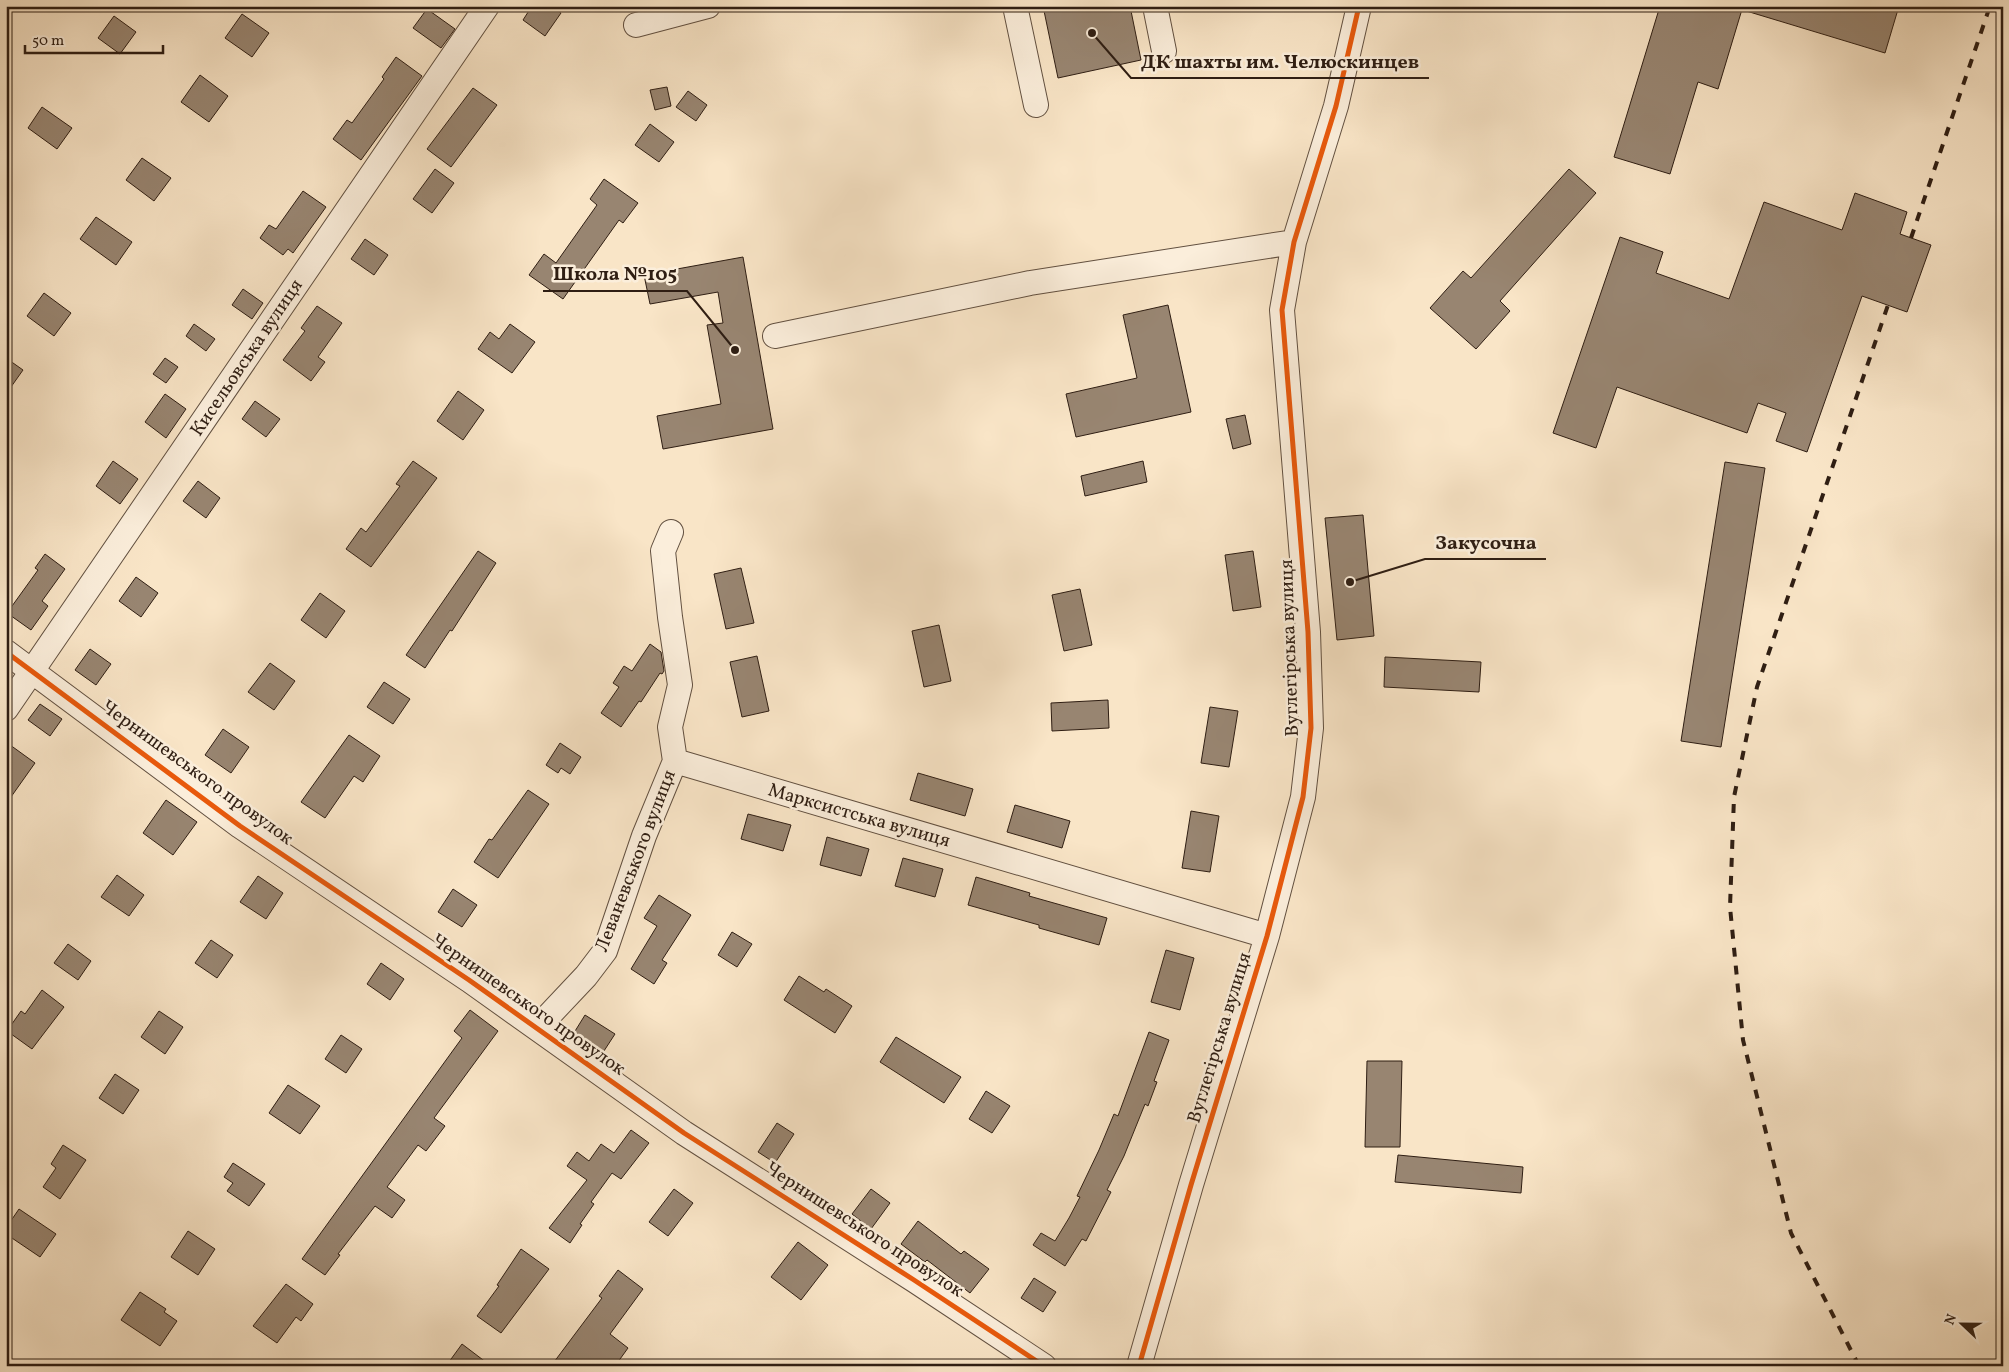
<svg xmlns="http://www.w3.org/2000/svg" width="2009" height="1372" viewBox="0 0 2009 1372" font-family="Vollkorn,serif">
<rect width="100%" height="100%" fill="#f9e5c7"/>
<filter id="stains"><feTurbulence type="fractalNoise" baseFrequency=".004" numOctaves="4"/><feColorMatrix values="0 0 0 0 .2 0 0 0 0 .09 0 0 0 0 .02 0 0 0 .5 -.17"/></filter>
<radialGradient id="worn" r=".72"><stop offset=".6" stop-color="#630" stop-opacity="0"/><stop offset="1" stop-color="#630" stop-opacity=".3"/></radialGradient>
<!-- building -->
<path fill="#988571" stroke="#2f1e13" d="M 532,6 L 552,6 L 561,13 L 545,36 L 523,20 Z
M 1043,6 L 1130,6 L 1141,60 L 1058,78 Z
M 1660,6 L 1743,6 L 1718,89 L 1698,82 L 1670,174 L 1614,157 Z
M 1744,6 L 1899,6 L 1885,53 L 1743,10 Z
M 427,9 L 455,29 L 441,48 L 413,28 Z
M 242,14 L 269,33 L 252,57 L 225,38 Z
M 114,16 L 136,32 L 120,54 L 98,38 Z
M 396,57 L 422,76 L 361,160 L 333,139 L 347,120 L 352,123 L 384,79 L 382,77 Z
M 200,75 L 228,96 L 209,122 L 181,102 Z
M 667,87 L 671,106 L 655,110 L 650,90 Z
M 473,88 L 497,105 L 451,167 L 427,149 Z
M 688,91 L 707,105 L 696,121 L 676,107 Z
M 42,107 L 72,128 L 57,149 L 28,128 Z
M 650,124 L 674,142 L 659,162 L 635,145 Z
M 142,158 L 171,178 L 154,201 L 126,180 Z
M 435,169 L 454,183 L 432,213 L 413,199 Z
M 1569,169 L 1596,193 L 1500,301 L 1510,311 L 1476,349 L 1430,308 L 1463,271 L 1471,278 Z
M 604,179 L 638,203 L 623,223 L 619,220 L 563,299 L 529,275 L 544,254 L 556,263 L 597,205 L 590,199 Z
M 303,191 L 326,207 L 293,253 L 288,249 L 283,255 L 260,238 L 269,225 L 276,229 Z
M 1855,193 L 1907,212 L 1900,234 L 1931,245 L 1907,312 L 1862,296 L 1807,452 L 1776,441 L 1786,413 L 1758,403 L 1747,433 L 1617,387 L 1596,448 L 1553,433 L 1620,237 L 1663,252 L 1656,273 L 1729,299 L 1764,202 L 1842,230 Z
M 96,217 L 132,242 L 116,265 L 80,239 Z
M 365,239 L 388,255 L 374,275 L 351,259 Z
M 743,257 L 773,429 L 663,449 L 657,416 L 721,404 L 707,325 L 723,323 L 718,292 L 650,304 L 644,275 Z
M 243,289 L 263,303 L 252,319 L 232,305 Z
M 44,293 L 71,313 L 54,336 L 27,316 Z
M 1168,305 L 1191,412 L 1076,437 L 1066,394 L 1137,378 L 1123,315 Z
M 317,306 L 342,323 L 318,357 L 325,362 L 311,381 L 283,360 L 305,331 L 301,328 Z
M 194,324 L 215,339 L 206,351 L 186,336 Z
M 510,324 L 535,342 L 512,373 L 478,349 L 490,332 L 499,339 Z
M 6,358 L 23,370 L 6,394 Z
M 165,358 L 178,367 L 166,383 L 153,374 Z
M 458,391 L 484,410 L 463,440 L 437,421 Z
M 165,394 L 186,409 L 166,438 L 145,422 Z
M 255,401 L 280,419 L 266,437 L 242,419 Z
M 1245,415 L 1251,444 L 1233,449 L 1226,419 Z
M 113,461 L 138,479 L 120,504 L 96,486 Z
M 413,461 L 437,478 L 371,567 L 346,549 L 361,528 L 366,532 L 400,486 L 396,484 Z
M 1143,461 L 1147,482 L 1085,496 L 1081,476 Z
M 1725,462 L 1765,468 L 1721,747 L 1681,741 Z
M 198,481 L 220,498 L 206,518 L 183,501 Z
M 1363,515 L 1374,636 L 1337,640 L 1325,518 Z
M 478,551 L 496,563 L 452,631 L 450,630 L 425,668 L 406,655 Z
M 1253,551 L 1261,607 L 1233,611 L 1225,555 Z
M 45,554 L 65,569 L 42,601 L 48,606 L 31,630 L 7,613 L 38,570 L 35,568 Z
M 741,568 L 754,623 L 726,629 L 714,574 Z
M 136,577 L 158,593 L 141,617 L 119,601 Z
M 1080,589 L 1092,645 L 1064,651 L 1052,595 Z
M 320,593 L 345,611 L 326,638 L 301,620 Z
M 939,625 L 951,681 L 924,687 L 912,631 Z
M 650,644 L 661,652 L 664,671 L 662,674 L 660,673 L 641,702 L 639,701 L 621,727 L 601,713 L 619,687 L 613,683 L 624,666 L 632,671 Z
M 90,649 L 111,664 L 96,685 L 75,670 Z
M 757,656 L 769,711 L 742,717 L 730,662 Z
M 1385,657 L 1481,662 L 1479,692 L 1384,687 Z
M 270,663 L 295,681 L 274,710 L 248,692 Z
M 384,682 L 410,699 L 393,724 L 367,707 Z
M 1108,700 L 1109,728 L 1052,731 L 1051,703 Z
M 40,704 L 62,719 L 50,736 L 28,720 Z
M 1210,707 L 1238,711 L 1229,767 L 1201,763 Z
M 223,729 L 249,747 L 231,773 L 205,755 Z
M 349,735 L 380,756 L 363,782 L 354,776 L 325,818 L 301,802 Z
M 6,742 L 35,763 L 6,804 Z
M 560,743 L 581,757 L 570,774 L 561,768 L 558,773 L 546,765 Z
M 918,773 L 973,789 L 965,816 L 910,800 Z
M 528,790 L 549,804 L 498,878 L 474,862 L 489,839 L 492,840 Z
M 166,800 L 197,822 L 173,855 L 143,833 Z
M 1015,805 L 1070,821 L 1062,848 L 1007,832 Z
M 1191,811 L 1219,816 L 1210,872 L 1182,868 Z
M 748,814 L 791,825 L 783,851 L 741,839 Z
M 827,837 L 869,849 L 861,876 L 820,865 Z
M 903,858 L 943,869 L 935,897 L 895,886 Z
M 117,875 L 144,895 L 129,916 L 101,897 Z
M 258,876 L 283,893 L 266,919 L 240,902 Z
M 976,877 L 1030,893 L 1029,896 L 1107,918 L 1099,945 L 1039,928 L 1039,925 L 968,905 Z
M 453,889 L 477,905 L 462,927 L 438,912 Z
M 659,895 L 691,915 L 662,960 L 667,963 L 654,984 L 631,969 L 657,926 L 644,918 Z
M 732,932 L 752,944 L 737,967 L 718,955 Z
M 211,940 L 233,955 L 217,978 L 195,963 Z
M 68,944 L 91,961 L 78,980 L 54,963 Z
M 1166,950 L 1194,958 L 1180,1010 L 1151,1002 Z
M 381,963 L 404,979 L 390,1000 L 367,984 Z
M 799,976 L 824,992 L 826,989 L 852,1006 L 835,1033 L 784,1000 Z
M 42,990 L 64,1007 L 32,1049 L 7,1031 L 21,1011 L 25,1014 Z
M 470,1010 L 498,1031 L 434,1118 L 445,1126 L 426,1151 L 418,1145 L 387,1187 L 405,1200 L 392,1218 L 375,1206 L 338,1254 L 340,1255 L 325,1275 L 302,1259 L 462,1038 L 454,1031 Z
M 159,1011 L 183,1027 L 165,1054 L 141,1037 Z
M 585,1015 L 615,1034 L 602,1054 L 572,1036 Z
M 1149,1032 L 1169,1040 L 1154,1081 L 1157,1082 L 1148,1106 L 1145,1104 L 1124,1156 L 1107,1190 L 1111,1192 L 1086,1241 L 1082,1239 L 1065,1266 L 1033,1245 L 1041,1233 L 1055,1241 L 1069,1218 L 1080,1197 L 1077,1196 L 1099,1150 L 1114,1114 L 1118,1116 Z
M 341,1035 L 362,1049 L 346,1073 L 325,1059 Z
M 896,1037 L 961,1077 L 944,1103 L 880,1062 Z
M 1367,1061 L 1402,1061 L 1400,1147 L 1365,1147 Z
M 115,1074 L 139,1090 L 123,1114 L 99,1098 Z
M 288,1085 L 320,1106 L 300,1134 L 269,1113 Z
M 986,1091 L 1010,1106 L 992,1133 L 969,1119 Z
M 777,1123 L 794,1134 L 775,1163 L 758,1152 Z
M 631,1130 L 649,1143 L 621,1179 L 612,1173 L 591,1202 L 594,1204 L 580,1224 L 582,1225 L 570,1243 L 549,1228 L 587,1180 L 567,1166 L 577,1152 L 589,1161 L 601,1144 L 614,1153 Z
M 63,1145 L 86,1160 L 60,1199 L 43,1187 L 56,1168 L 51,1164 Z
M 1398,1155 L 1523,1167 L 1521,1193 L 1395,1182 Z
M 233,1163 L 265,1184 L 249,1206 L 227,1191 L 233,1183 L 224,1177 Z
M 674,1189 L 693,1203 L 668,1236 L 649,1222 Z
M 871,1189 L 890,1203 L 871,1229 L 852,1214 Z
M 19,1209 L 56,1234 L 40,1257 L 6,1234 L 6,1228 Z
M 918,1221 L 961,1254 L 964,1251 L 989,1269 L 970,1293 L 927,1260 L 925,1262 L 901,1244 Z
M 188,1231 L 215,1249 L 198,1275 L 171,1257 Z
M 798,1242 L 828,1265 L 801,1300 L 771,1277 Z
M 521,1249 L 549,1269 L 501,1333 L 477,1316 L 499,1286 L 497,1285 Z
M 618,1270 L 643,1289 L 610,1334 L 628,1348 L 615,1366 L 551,1366 L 602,1298 L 599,1296 Z
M 1034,1278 L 1056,1292 L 1043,1312 L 1021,1298 Z
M 286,1284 L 313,1304 L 301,1321 L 296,1317 L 277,1343 L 253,1326 Z
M 140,1292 L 166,1309 L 164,1312 L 177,1321 L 160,1346 L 121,1320 Z
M 462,1344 L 491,1366 L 446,1366 Z"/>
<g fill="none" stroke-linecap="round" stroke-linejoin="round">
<!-- minor casing -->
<g stroke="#625040" stroke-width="26">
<path id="minor" d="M 1015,6 L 1036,105
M 1155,6 L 1164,51
M 636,25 L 708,6
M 775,336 L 1030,283 L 1294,242
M 671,532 L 663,551 L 670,617 L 680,685 L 670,727 L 675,761
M 6,652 L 240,826 L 469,980 L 684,1133 L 914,1280 L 1044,1366
M 6,709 L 487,6
M 675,761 L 1267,936
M 537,1028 L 586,976 L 605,951 L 644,836 L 675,761
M 1139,1366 L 1191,1185 L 1267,936 L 1303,797 L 1311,728 L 1308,632 L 1282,310 L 1294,242 L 1336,106 L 1359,6"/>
</g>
<!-- minor -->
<use href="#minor" stroke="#fbeedb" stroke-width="24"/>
<!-- rail -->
<path stroke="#2f1e13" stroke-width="4" stroke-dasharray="9 9" stroke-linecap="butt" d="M 1911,238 L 1990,6
M 1859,1366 L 1791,1233 L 1743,1040 L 1730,907 L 1734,797 L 1757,687 L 1888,305"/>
<!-- cycleway casing -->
<g stroke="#fbeedb" stroke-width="8">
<path id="cycleway" d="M 6,652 L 240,826 L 469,980 L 684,1133 L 914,1280 L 1044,1366
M 1139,1366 L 1191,1185 L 1267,936 L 1303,797 L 1311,728 L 1308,632 L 1282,310 L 1294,242 L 1336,106 L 1359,6"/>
</g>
<!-- cycleway -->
<use href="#cycleway" stroke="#e8590c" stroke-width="5"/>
</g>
<g text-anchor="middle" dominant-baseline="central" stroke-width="5" stroke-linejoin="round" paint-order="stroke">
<!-- street labels -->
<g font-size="19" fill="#2f1e13" stroke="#fbeedb">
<text transform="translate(247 358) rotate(-56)">Кисельовська вулиця</text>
<text transform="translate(1290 648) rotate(-92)">Вуглегірська вулиця</text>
<text transform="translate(197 773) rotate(36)">Чернишевського провулок</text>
<text transform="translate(859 816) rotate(16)">Марксистська вулиця</text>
<text transform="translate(636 861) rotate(-69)">Леваневського вулиця</text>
<text transform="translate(528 1005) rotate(35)">Чернишевського провулок</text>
<text transform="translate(1220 1038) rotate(-73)">Вуглегірська вулиця</text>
<text transform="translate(864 1230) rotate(33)">Чернишевського провулок</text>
</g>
</g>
<!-- callouts -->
<path fill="none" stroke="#2f1e13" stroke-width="2" d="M1092 33L1131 78H1429M735 350L687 291H543M1350 582L1425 559H1546"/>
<g fill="#2f1e13" stroke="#fbeedb" stroke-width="2">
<circle cx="1092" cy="33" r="5"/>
<circle cx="735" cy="350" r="5"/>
<circle cx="1350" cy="582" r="5"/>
</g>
<g font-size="20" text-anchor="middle" font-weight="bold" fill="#2f1e13" stroke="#fbeedb" stroke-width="5" stroke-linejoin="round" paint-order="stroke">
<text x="1280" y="68">ДК шахты им. Челюскинцев</text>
<text x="615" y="280">Школа №105</text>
<text x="1486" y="549">Закусочна</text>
</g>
<!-- margin -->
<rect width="2009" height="1372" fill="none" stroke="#f9e5c7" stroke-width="25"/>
<rect x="8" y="8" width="1994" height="1357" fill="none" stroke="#2f1e13" stroke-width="2.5"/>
<rect x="12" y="12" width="1984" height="1347" fill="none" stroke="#2f1e13"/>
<!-- north arrow -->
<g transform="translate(1962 1324) rotate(292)" stroke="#fbeedb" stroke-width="4" paint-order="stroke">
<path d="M0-4L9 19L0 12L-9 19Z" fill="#2f1e13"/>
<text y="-8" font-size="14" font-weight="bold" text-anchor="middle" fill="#2f1e13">N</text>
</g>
<!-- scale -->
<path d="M25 45v8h138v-8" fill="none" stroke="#2f1e13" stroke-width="2.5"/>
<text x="32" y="45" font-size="15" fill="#2f1e13" stroke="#fbeedb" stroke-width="4" paint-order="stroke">50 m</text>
<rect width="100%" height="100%" filter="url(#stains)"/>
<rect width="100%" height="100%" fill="url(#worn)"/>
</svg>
